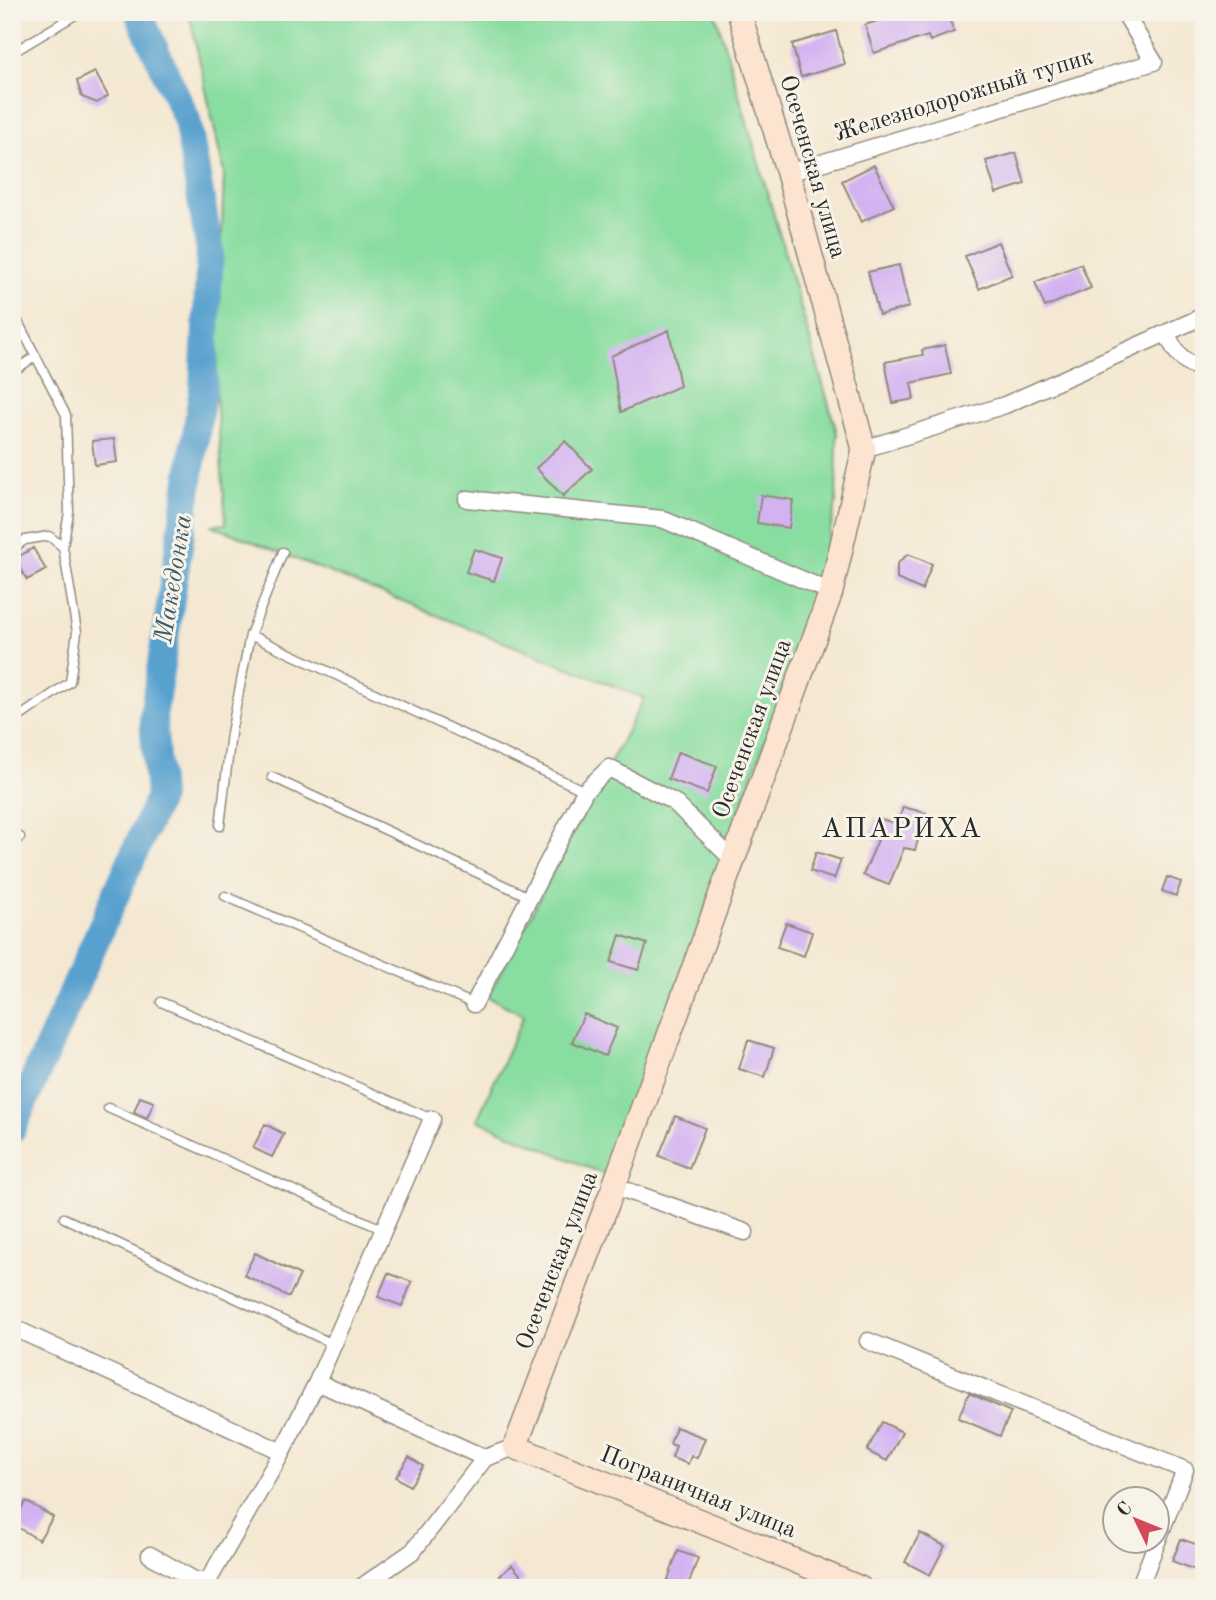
<svg xmlns="http://www.w3.org/2000/svg" width="1216" height="1600" viewBox="0 0 1216 1600" font-family="'Old Standard TT',serif">
<rect width="100%" height="100%" fill="#f7f3e8"/>
<filter id="ink" filterUnits="userSpaceOnUse"><feTurbulence type="fractalNoise" baseFrequency=".0143" numOctaves="2"/><feDisplacementMap in="SourceGraphic" scale="14" xChannelSelector="R" yChannelSelector="G"/><feConvolveMatrix kernelMatrix="1 2 1 2 8 2 1 2 1" color-interpolation-filters="sRGB"/></filter>
<filter id="wash" filterUnits="userSpaceOnUse"><feTurbulence type="fractalNoise" baseFrequency=".00686" numOctaves="4" result="noise"/><feDisplacementMap in="SourceGraphic" scale="28" xChannelSelector="R" yChannelSelector="G"/><feGaussianBlur stdDeviation="1.57" result="paint"/><feColorMatrix in="noise" values="0 0 0 0 0 0 0 0 0 0 0 0 0 0 0 0 0 1.4 0 .05"/><feComposite in="paint" operator="in"/></filter>
<g filter="url(#wash)">
<rect width="100%" height="100%" fill="#f4e8d2"/>
<!-- green -->
<path fill="#88dda0" stroke="#5a8466" stroke-width="2" d="M 189,12 L 715,12 L 837,433 L 836,504 L 814,602 L 610,1177 L 477,1120 L 524,1015 L 488,997 L 644,698 L 211,525 L 226,524 L 216,394 L 224,173 Z"/>
<g fill="none" stroke-linecap="round" stroke-linejoin="round">
<!-- river -->
<path stroke="#58a1cf" stroke-width="28" d="M 12,1129 L 159,797 L 153,717 L 203,388 L 210,251 L 187,120 L 138,12"/>
</g>
<g id="blocks">
<!-- building -->
<path fill="#d3b2f2" d="M 905,12 L 947,12 L 954,32 L 930,41 L 928,36 L 874,53 L 865,25 Z
M 836,31 L 845,64 L 801,77 L 792,44 Z
M 95,72 L 108,96 L 97,103 L 82,97 L 77,81 Z
M 1016,153 L 1025,184 L 996,193 L 986,161 Z
M 874,165 L 894,206 L 861,222 L 842,181 Z
M 998,242 L 1012,275 L 979,289 L 965,256 Z
M 1081,264 L 1091,288 L 1045,307 L 1035,282 Z
M 899,265 L 909,307 L 879,315 L 868,272 Z
M 669,330 L 680,386 L 621,412 L 611,356 Z
M 945,345 L 951,374 L 911,383 L 914,399 L 893,403 L 885,362 L 923,355 L 922,350 Z
M 114,439 L 117,462 L 95,465 L 92,441 Z
M 565,441 L 592,469 L 563,496 L 536,468 Z
M 761,495 L 793,500 L 789,528 L 757,523 Z
M 33,548 L 46,570 L 27,580 L 15,559 Z
M 474,549 L 502,558 L 494,581 L 466,572 Z
M 908,554 L 932,564 L 922,590 L 897,579 L 897,564 Z
M 678,752 L 717,766 L 707,793 L 668,779 Z
M 903,807 L 926,813 L 915,850 L 904,848 L 889,885 L 863,875 L 878,840 L 870,837 L 876,818 L 898,824 Z
M 816,852 L 841,860 L 834,879 L 810,871 Z
M 1167,877 L 1181,882 L 1176,896 L 1162,891 Z
M 786,923 L 812,932 L 804,956 L 777,947 Z
M 620,935 L 647,944 L 638,970 L 611,962 Z
M 584,1014 L 617,1028 L 605,1056 L 572,1042 Z
M 748,1040 L 774,1048 L 765,1077 L 739,1069 Z
M 140,1097 L 154,1102 L 147,1118 L 134,1112 Z
M 675,1116 L 705,1128 L 689,1168 L 659,1156 Z
M 265,1124 L 284,1134 L 272,1157 L 253,1148 Z
M 255,1253 L 300,1275 L 289,1297 L 244,1275 Z
M 388,1273 L 412,1282 L 402,1306 L 378,1297 Z
M 969,1393 L 1011,1412 L 1000,1436 L 958,1418 Z
M 882,1422 L 902,1432 L 887,1461 L 867,1451 Z
M 676,1427 L 705,1438 L 697,1458 L 691,1456 L 688,1464 L 672,1458 L 676,1446 L 670,1444 Z
M 409,1457 L 423,1466 L 410,1486 L 396,1477 Z
M 26,1501 L 53,1517 L 39,1540 L 12,1524 Z
M 920,1533 L 945,1546 L 930,1575 L 905,1562 Z
M 1181,1539 L 1204,1547 L 1195,1570 L 1172,1561 Z
M 678,1551 L 698,1558 L 687,1588 L 675,1588 L 666,1585 Z
M 512,1565 L 525,1580 L 517,1588 L 502,1588 L 495,1580 Z"/>
</g>
</g>
<g filter="url(#ink)">
<use href="#blocks" fill-opacity="0" stroke="#908a7e" stroke-width="2"/>
<g fill="none" stroke-linecap="round" stroke-linejoin="round">
<!-- lane casing -->
<g stroke="#908a7e" stroke-width="11">
<path id="lane" d="M 284,13 L 284,12
M 12,53 L 80,12
M 12,310 L 66,415 L 69,512 L 63,547 L 77,632 L 70,682 L 12,722
M 12,372 L 36,356
M 12,549 L 25,540 L 49,536 L 63,547
M 250,635 L 585,791
M 272,777 L 529,897
M 220,826 L 231,733 L 250,635 L 283,552
M 12,843 L 20,837
M 225,896 L 474,1004
M 161,1002 L 432,1119
M 108,1108 L 384,1230
M 64,1218 L 333,1344"/>
</g>
<!-- street casing -->
<g stroke="#908a7e" stroke-width="19">
<path id="street" d="M 788,173 L 1154,62 L 1124,12
M 1167,333 C 1174,352 1184,364 1204,370
M 864,449 L 1005,405 L 1204,316
M 467,499 L 662,519 L 831,592
M 474,1004 L 585,791 L 609,768 L 674,802 L 733,860
M 614,1186 L 745,1232
M 12,1327 L 282,1452
M 868,1341 L 1185,1470 L 1139,1588
M 317,1382 L 485,1458
M 150,1555 L 196,1581 L 208,1581 L 282,1452 L 317,1382 L 432,1119
M 360,1588 L 413,1551 L 485,1458 L 515,1447"/>
</g>
<!-- secondary casing -->
<g stroke="#908a7e" stroke-width="26">
<path id="secondary" d="M 739,12 L 788,173 L 864,449 L 831,592 L 614,1186 L 515,1447 L 722,1530 L 860,1588"/>
</g>
<!-- lane -->
<use href="#lane" stroke="#fff" stroke-width="8"/>
<!-- street -->
<use href="#street" stroke="#fff" stroke-width="16"/>
<!-- secondary -->
<use href="#secondary" stroke="#fde4d0" stroke-width="23"/>
<!-- rail -->
<path stroke="#2b2b2b" stroke-width="4.5" stroke-dasharray="10 5" stroke-linecap="butt" d="M 12,19 L 22,12"/>
</g>
</g>
<g text-anchor="middle" dominant-baseline="central" stroke-width="6" stroke-linejoin="round" paint-order="stroke">
<!-- street labels -->
<g font-size="24" fill="#2b2b2b" stroke="#f7f3e8">
<text transform="translate(964 96) rotate(-17)">Железнодорожный тупик</text>
<text transform="translate(812 167) rotate(74)">Осеченская улица</text>
<text transform="translate(753 729) rotate(-70)">Осеченская улица</text>
<text transform="translate(558 1261) rotate(-69)">Осеченская улица</text>
<text transform="translate(698 1493) rotate(22)">Пограничная улица</text>
</g>
<!-- water labels -->
<g font-size="26" font-style="italic" fill="#3d5a6d" stroke="#f7f3e8">
<text transform="translate(174 579) rotate(-81)">Македонка</text>
</g>
<!-- quarter labels -->
<g font-size="28" letter-spacing="2" fill="#2b2b2b" stroke="#f7f3e8">
<text x="902" y="830">АПАРИХА</text>
</g>
</g>
<!-- margin -->
<rect width="1216" height="1600" fill="none" stroke="#f7f3e8" stroke-width="42"/>
<!-- north arrow -->
<g transform="translate(1136 1520) rotate(313)"><circle r="33" fill="#f7f3e8" stroke="#a5a39c" stroke-width="2"/>
<path d="M0-5L12 26L0 18L-12 26Z" fill="#d1495b"/>
<text y="-10" font-size="19" font-weight="bold" text-anchor="middle" fill="#2b2b2b">С</text>
</g>
</svg>
